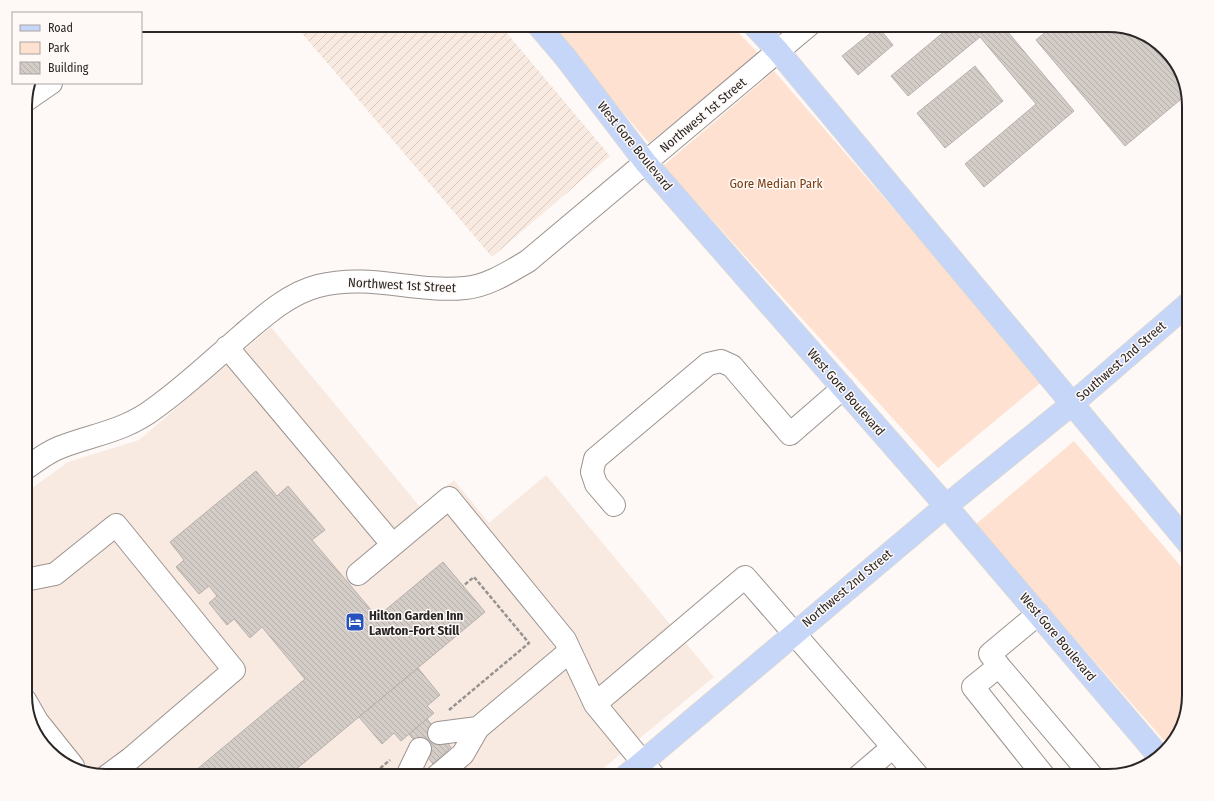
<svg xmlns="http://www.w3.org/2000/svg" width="1214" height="801" viewBox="0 0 1214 801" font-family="'Fira Sans Condensed',sans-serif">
<defs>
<pattern id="industrial-furrows" width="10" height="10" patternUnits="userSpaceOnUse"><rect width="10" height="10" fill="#f9eae1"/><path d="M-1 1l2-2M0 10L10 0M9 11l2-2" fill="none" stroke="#d5c9c1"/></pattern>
<pattern id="building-back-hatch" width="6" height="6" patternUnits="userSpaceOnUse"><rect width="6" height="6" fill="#d3ccc7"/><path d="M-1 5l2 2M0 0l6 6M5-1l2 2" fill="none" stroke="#b5afab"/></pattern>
</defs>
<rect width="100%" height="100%" fill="#fef9f6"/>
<!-- built -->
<path fill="#f9eae1" d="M 271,327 L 420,507 L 454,480 L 489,523 L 546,475 L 714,677 L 594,776 L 106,776 L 91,771 L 62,737 L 34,698 L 25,669 L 25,623 L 30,567 L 25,554 L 25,493 L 68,462 L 139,440 Z"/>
<!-- industrial -->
<path fill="url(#industrial-furrows)" d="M 295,25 L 500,25 L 610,156 L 492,257 Z"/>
<!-- green -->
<path fill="#fee1d0" d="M 548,25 L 731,25 L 758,53 L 649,143 Z
M 774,71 L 1043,381 L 938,468 L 663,166 Z
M 1074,441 L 1189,576 L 1189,696 L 1175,740 L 1169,746 L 975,525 Z"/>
<!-- building -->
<path fill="url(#building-back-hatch)" stroke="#b9b1ad" d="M 952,25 L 1002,25 L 1074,111 L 984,187 L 965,164 L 1036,104 L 980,37 L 908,96 L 891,76 Z
M 1054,25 L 1108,25 L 1153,39 L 1178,66 L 1186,95 L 1125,146 L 1036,40 Z
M 878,27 L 893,45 L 858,75 L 842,56 Z
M 975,66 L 1003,101 L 945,148 L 917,113 Z
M 256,471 L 277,496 L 288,486 L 325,530 L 312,540 L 377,617 L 443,562 L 485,612 L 288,776 L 189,776 L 305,679 L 262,627 L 250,638 L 234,619 L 227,625 L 209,603 L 217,596 L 209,586 L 199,594 L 176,567 L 184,560 L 170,542 Z
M 418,668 L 440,695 L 427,706 L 434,713 L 401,741 L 394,733 L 382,744 L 359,717 Z
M 427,719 L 451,747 L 433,764 L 409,734 Z"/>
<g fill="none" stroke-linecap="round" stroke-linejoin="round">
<!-- minor casing -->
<g stroke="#9b938f" stroke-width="24">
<path id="minor" d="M 25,101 L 51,83
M 227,347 L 392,544
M 25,469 C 36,461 49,451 61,447 C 95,434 125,431 155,408 C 186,386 214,359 243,334 C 265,315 290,293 318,286 C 371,273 414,293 465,288 C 488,286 509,272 528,261 L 809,25
M 614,505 L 596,484 L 592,472 L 595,459 L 708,364 L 721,361 L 732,366 L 790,434 L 843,388
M 358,574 L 449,498 L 565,640 L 595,704 L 654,776
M 25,580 L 55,574 L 116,525 L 234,670 L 130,759 L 107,776
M 999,666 L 990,654 L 1038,614
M 25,700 L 37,721 L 73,766
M 595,704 L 745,577 L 918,776
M 439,733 L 478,728
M 407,776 L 420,749
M 437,776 L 463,754 L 478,728 L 570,651
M 859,776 L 893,747
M 1044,776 L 973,687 L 999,666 L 1092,776"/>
</g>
<!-- major casing -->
<g stroke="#d8d8d8" stroke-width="24">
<path id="major" d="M 538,25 L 566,58 L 646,163 L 946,506 L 1158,755
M 754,25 L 778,51 L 1189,544
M 626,776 L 946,506 L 1072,404 L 1189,303"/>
</g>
<!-- path -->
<path stroke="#969290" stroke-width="2.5" stroke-dasharray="4 2" stroke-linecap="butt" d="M 449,710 L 529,643 L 474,577 L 463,586
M 371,776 L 390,760"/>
<!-- minor -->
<use href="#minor" stroke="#fff" stroke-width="22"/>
<!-- major -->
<use href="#major" stroke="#c6d6f9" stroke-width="22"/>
</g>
<!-- icons -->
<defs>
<g id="hotel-square" transform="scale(1)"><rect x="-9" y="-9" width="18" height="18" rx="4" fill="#2550be" stroke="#fef9f6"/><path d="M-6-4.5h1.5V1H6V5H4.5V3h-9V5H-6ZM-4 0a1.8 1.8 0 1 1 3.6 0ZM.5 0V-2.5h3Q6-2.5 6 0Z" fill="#fff"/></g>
</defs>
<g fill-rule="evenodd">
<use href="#hotel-square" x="355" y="622"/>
</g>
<g text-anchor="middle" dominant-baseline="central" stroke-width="3" stroke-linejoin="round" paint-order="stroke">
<!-- street labels -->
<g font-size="13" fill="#292625" stroke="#fef9f6">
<text transform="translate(703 115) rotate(-40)">Northwest 1st Street</text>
<text transform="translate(635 146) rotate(51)">West Gore Boulevard</text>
<text transform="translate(402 285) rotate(3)">Northwest 1st Street</text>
<text transform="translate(1121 361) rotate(-41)">Southwest 2nd Street</text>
<text transform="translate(846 392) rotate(49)">West Gore Boulevard</text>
<text transform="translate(847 588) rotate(-40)">Northwest 2nd Street</text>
<text transform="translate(1058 637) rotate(50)">West Gore Boulevard</text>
</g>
<!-- park labels -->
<g font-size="13" fill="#7b3e11" stroke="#fef9f6">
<text x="776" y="183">Gore Median Park</text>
</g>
<!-- poi labels -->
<g font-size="13" font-weight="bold" fill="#292625" stroke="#fef9f6" text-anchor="start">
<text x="369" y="615">Hilton Garden Inn<tspan x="369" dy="15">Lawton-Fort Still</tspan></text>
</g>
</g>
<!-- crop -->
<path d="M0 0H1214V801H0ZM106 32H1108A74 74 0 0 1 1182 106V695A74 74 0 0 1 1108 769H106A74 74 0 0 1 32 695V106A74 74 0 0 1 106 32Z" fill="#fef9f6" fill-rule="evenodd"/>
<path fill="none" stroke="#292625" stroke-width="2" d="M106 32H1108A74 74 0 0 1 1182 106V695A74 74 0 0 1 1108 769H106A74 74 0 0 1 32 695V106A74 74 0 0 1 106 32Z"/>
<!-- legend -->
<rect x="12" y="12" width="130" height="72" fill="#fef9f6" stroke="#a9a5a2"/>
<rect x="20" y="25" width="20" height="6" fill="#c6d6f9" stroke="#a9a5a2"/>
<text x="48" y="32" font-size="12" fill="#292625">Road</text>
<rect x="20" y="42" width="20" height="12" fill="#fee1d0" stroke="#a9a5a2"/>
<text x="48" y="52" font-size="12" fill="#292625">Park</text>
<rect x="20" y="62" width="20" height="12" fill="url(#building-back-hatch)" stroke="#a9a5a2"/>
<text x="48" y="72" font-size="12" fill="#292625">Building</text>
</svg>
